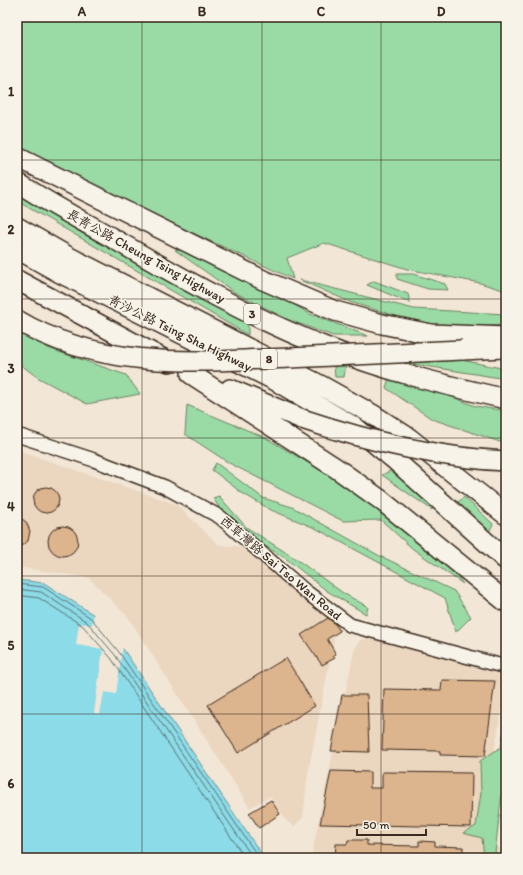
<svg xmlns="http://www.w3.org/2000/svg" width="523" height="875" viewBox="0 0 523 875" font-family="Itim,'LXGW WenKai TC',sans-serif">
<rect width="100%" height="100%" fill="#f2e6d6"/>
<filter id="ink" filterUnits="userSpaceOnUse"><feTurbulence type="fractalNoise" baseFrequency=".025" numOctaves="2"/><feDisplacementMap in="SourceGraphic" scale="8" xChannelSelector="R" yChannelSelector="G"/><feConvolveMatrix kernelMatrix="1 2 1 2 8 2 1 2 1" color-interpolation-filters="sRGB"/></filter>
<g filter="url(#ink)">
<!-- built -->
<path fill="#ebd7c0" d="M 17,450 L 176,504 L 219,545 L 244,547 L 337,624 L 308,773 L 303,818 L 294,826 L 287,822 L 270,796 L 250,808 L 128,617 L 89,578 L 17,567 Z
M 371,638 L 506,676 L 506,686 L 481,823 L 506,858 L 311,858 L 354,651 L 360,640 Z"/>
<!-- green -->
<path fill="#9adba5" stroke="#6a8262" d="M 17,17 L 506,17 L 506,291 L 480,283 L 407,269 L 324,243 L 287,258 L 293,279 L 130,204 L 31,154 L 17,145 Z
M 17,189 L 248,322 L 248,335 L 17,201 Z
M 175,250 L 187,250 L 249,279 L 310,314 L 368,336 L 333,336 L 289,320 L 234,292 Z
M 397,274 L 413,274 L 445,284 L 448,290 L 428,289 L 397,279 Z
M 300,280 L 414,309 L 506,314 L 506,325 L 469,327 L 419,323 L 350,302 Z
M 374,281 L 408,294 L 410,303 L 367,285 Z
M 17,329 L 48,348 L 126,375 L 140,394 L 87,404 L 37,377 L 17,362 Z
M 461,360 L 506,369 L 506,379 L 407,363 Z
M 346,364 L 344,377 L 335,377 L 334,367 Z
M 389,378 L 423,385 L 475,406 L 506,411 L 506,444 L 432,419 L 386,388 Z
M 187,405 L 266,438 L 378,504 L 435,546 L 463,584 L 413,549 L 381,520 L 343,521 L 229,463 L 185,434 Z
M 216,463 L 263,498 L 292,507 L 378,555 L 454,591 L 471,617 L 456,632 L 445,598 L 315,528 L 271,510 L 242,493 L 212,470 Z
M 390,471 L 433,502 L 432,510 L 382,475 Z
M 219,496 L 246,527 L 296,559 L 343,593 L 368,607 L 366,614 L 327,591 L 285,558 L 231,526 L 213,498 Z
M 464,497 L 493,524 L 489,532 L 458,502 Z
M 506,718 L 506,755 L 495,853 L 498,858 L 484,858 L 482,838 L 463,833 L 476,826 L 481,793 L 480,761 L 501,747 Z"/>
<!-- water -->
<path fill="#8bdbe8" stroke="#6b9497" d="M 17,580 L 44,583 L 94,615 L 123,649 L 264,858 L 17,858 Z"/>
<!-- pier -->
<path fill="#f2e6d6" d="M 94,613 L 123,646 L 116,694 L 104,692 L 100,714 L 94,713 L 103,649 L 76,645 L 79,623 L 92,625 Z"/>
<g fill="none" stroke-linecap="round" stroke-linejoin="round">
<!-- shore -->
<path stroke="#5b716f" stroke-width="1" d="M 17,584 L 43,587 L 91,618 L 119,652 L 259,858
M 17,589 L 41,592 L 87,622 L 115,655 L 253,858
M 17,595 L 39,598 L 83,626 L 111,658 L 245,858"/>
</g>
<!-- building -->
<path fill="#dcb48d" stroke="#3b2a1e" d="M33 500a13 13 0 1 1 26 0a13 13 0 1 1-26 0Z
M 17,515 L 26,522 L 30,531 L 28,541 L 17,549 Z
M48 541a15 15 0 1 1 30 0a15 15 0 1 1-30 0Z
M 328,618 L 335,624 L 340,631 L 327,639 L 336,654 L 333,656 L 335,658 L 322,665 L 301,635 Z
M 286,658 L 315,706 L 238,753 L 208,705 Z
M 442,680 L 495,681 L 485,756 L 440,755 L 440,751 L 382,750 L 384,689 L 441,690 Z
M 342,695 L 367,695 L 369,752 L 331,751 Z
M 331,771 L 370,772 L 370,788 L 382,788 L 382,772 L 472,773 L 471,827 L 320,824 Z
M 271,800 L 280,814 L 259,828 L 249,813 Z
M 348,840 L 367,840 L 367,845 L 419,846 L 419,841 L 435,842 L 435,846 L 463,847 L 463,858 L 335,858 L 336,844 L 347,844 Z"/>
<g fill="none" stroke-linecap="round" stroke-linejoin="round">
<!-- minor casing -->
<g stroke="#3b2a1e" stroke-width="16">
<path id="minor" d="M 17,435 L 94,460 L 165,487 L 220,517 L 305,591 L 350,625 L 506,667"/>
</g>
<!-- highway casing -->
<g stroke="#3b2a1e" stroke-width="22">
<path id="highway" d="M 17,157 L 263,280 L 335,311 L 382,324 L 431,334 L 506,337
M 17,182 C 48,203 81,220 114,239 C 181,278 250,317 323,346 C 383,370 444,385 506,399
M 17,227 L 69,257 L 322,386 L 372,414 L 409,438 L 506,515
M 17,249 L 60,273 L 276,381 L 356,428 L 396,461 L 506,560
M 17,280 L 169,362
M 462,350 L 503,348
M 191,374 L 336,468 L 381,500 L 506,602
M 230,389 L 302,419"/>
</g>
<!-- minor -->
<use href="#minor" stroke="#f7f3e8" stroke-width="13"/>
<!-- highway -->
<use href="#highway" stroke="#f7f3e8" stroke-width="19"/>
<!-- highway-bridge casing -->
<g stroke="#3b2a1e" stroke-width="22" stroke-linecap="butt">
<path id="highway-bridge" d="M 17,320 C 100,370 196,362 289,358 C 347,355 404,353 462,350
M 302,419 C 368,441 436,458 506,461"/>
</g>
<!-- highway-bridge -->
<use href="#highway-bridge" stroke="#f7f3e8" stroke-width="19"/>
</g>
</g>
<!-- grid -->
<path fill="none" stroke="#3b2a1e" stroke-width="1" stroke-opacity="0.55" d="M 142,17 L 142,858M 262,17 L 262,858M 381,17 L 381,858M 17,160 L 506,160M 17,299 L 506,299M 17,438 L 506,438M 17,576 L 506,576M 17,714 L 506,714"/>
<g text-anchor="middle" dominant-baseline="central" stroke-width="3" stroke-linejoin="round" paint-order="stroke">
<!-- shield labels -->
<g fill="#f7f3e8" stroke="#73665b" stroke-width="1">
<rect x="244" y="304" width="16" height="20" rx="3"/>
<rect x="261" y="349" width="16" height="20" rx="3"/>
</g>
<g font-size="12" font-weight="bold" fill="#3b2a1e">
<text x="252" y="314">3</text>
<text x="269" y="359">8</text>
</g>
<!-- street labels -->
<g font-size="13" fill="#3b2a1e" stroke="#f7f3e8">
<text transform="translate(146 256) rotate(29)">長青公路 Cheung Tsing Highway</text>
<text transform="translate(180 333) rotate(26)">青沙公路 Tsing Sha Highway</text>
<text transform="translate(281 568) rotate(40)">西草灣路 Sai Tso Wan Road</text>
</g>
</g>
<!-- margin -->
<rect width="523" height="875" fill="none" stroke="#f7f3e8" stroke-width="44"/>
<!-- scale -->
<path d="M357 829v6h69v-6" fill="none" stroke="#3b2a1e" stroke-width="2"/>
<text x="363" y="829" font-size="12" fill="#3b2a1e" stroke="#f7f3e8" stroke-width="3" paint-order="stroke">50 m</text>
<rect x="22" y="22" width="479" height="831" fill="none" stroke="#3b2a1e" stroke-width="1.5"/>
<g font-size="13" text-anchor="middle" font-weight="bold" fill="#3b2a1e">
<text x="82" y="16">A</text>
<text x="202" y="16">B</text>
<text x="321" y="16">C</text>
<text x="441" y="16">D</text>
<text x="11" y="96">1</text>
<text x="11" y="234">2</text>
<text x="11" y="373">3</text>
<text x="11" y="511">4</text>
<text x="11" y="650">5</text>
<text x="11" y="788">6</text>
</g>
</svg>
